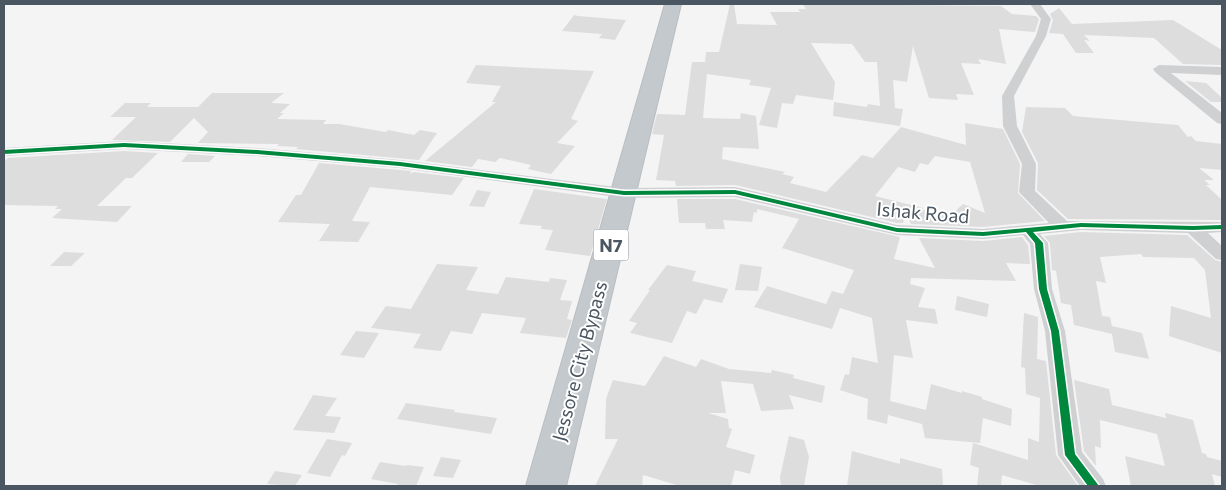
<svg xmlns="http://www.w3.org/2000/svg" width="1226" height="490" viewBox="0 0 1226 490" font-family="Commissioner,sans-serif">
<rect width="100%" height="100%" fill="#f4f4f4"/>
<!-- building -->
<path fill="#ddddde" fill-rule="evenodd" d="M 730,4 L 734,4 L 737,24 L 777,25 L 770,12 L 800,12 L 798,9 L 806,9 L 803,4 L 1001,6 L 1012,14 L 1036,16 L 1039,19 L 1035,32 L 999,29 L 1006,64 L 978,59 L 981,64 L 961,63 L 974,95 L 956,94 L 958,100 L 929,98 L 913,46 L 907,82 L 893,80 L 895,108 L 903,109 L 900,126 L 833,116 L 834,102 L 867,107 L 868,104 L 880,106 L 877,62 L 865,62 L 852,44 L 811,43 L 835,82 L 833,100 L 796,95 L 793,104 L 782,103 L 777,128 L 759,125 L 771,88 L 749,85 L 751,80 L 707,74 L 703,118 L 740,119 L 741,113 L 756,116 L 759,149 L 723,147 L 722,159 L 785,172 L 782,174 L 794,177 L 790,183 L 826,192 L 862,155 L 873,158 L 901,127 L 966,145 L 965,123 L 1003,129 L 1020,164 L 1018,193 L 1045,221 L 983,227 L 911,224 L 906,213 L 903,223 L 897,223 L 735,185 L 676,186 L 675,181 L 656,180 L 664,135 L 652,134 L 657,114 L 685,115 L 692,62 L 705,62 L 706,52 L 719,52 ZM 935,156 L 970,162 L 985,213 L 963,204 L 950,216 L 923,210 L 923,208 L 875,196 L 898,167 L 915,172 L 920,163 L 928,165 Z
M 1059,8 L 1072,24 L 1173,20 L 1222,50 L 1222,65 L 1183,64 L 1154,38 L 1084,35 L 1090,41 L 1084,40 L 1094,53 L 1076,53 L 1063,34 L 1049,33 L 1053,20 L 1050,14 Z
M 574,15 L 578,16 L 626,20 L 615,40 L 599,38 L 602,34 L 562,31 Z
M 476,65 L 594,71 L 571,119 L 578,121 L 557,143 L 575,146 L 551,174 L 528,169 L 531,165 L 500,158 L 495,162 L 478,159 L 472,167 L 425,161 L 496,102 L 492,102 L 501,86 L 466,83 Z
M 1185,81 L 1206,83 L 1222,98 L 1222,102 L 1211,102 Z
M 212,93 L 284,93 L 271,103 L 290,104 L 280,113 L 284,113 L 277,119 L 326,120 L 323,124 L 339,124 L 386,132 L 388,130 L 414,135 L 420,130 L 437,133 L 419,160 L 296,149 L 298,147 L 277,146 L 279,144 L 198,143 L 208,132 L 194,118 L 170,142 L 112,140 L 136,117 L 110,117 L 125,103 L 151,103 L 147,107 L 198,107 Z
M 1026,107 L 1065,108 L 1073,116 L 1178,125 L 1188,137 L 1191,136 L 1196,141 L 1222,144 L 1222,170 L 1199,168 L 1214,180 L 1204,180 L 1210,185 L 1206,185 L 1222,200 L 1222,220 L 1068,219 L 1037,190 L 1038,163 L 1022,132 Z
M 124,151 L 158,153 L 132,178 L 126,178 L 97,206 L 132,206 L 117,222 L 52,218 L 62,209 L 55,209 L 58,206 L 4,205 L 4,161 L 8,158 Z
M 188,154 L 215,156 L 209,162 L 181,162 Z
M 319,163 L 400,170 L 411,171 L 410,174 L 413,172 L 464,178 L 452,195 L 370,187 L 352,221 L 370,222 L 358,242 L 319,241 L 330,224 L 278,222 L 296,195 L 301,195 Z
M 534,189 L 607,199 L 590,256 L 545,250 L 553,230 L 541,229 L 542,226 L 519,224 Z
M 477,190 L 491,192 L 484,207 L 469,206 Z
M 677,199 L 735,199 L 900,237 L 894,259 L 935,268 L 919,238 L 983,241 L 1022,237 L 1028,245 L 1030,264 L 1006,263 L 1016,281 L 911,278 L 910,284 L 925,288 L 918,307 L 935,309 L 938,324 L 906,320 L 913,358 L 894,355 L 890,401 L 926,410 L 931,384 L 962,393 L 962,391 L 982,397 L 982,399 L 1012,409 L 1011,426 L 983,418 L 980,443 L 925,438 L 922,424 L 888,415 L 887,424 L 867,419 L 868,399 L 840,390 L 845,374 L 849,375 L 852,357 L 878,363 L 872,318 L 840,308 L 832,329 L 754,307 L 767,286 L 826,304 L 832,291 L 843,294 L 854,270 L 782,248 L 799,219 L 757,209 L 757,213 L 754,212 L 752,222 L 723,220 L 725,229 L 706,229 L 705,223 L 679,223 Z
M 1081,232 L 1187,235 L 1215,260 L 1222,262 L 1222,353 L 1169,336 L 1171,306 L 1211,318 L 1205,270 L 1194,258 L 1143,257 L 1141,254 L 1100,257 L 1106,283 L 1096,281 L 1102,316 L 1110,317 L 1112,326 L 1142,333 L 1149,359 L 1115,352 L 1112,334 L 1074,325 L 1071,305 L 1061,303 L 1056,271 L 1052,270 L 1050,243 L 1044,236 Z
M 64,252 L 85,253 L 71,266 L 50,266 Z
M 437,264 L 478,267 L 466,290 L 498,294 L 506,277 L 549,282 L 550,278 L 567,280 L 560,300 L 572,301 L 567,319 L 572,320 L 566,338 L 520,333 L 526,318 L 482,313 L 472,334 L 451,331 L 441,351 L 413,348 L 421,334 L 371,328 L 386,306 L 411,309 Z
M 740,264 L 762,267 L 758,291 L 735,290 Z
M 667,265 L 696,271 L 692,281 L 728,289 L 722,303 L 704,299 L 696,314 L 687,311 L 672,343 L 630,333 L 637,323 L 629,321 L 650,290 L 648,290 Z
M 957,296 L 989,304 L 987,317 L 955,310 Z
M 1024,313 L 1038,317 L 1037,359 L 1046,361 L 1056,455 L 1078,486 L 1040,486 L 1002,475 L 1001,486 L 977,486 L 979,468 L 970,465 L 973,443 L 1028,460 L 1028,438 L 1039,442 L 1040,398 L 1026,394 L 1025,368 L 1021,367 Z
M 356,331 L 379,333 L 364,358 L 340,355 Z
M 664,356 L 696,367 L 701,359 L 729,369 L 771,373 L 772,370 L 794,375 L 793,378 L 825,386 L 822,403 L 789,395 L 794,409 L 761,411 L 753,384 L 721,381 L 726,413 L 708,413 L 728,419 L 729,428 L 732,429 L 726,447 L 755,455 L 750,474 L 735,470 L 731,486 L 680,486 L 643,475 L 642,486 L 595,486 L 618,439 L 605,439 L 606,399 L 613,380 L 645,386 Z
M 1074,380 L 1109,389 L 1112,405 L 1166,418 L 1165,413 L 1193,420 L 1202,453 L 1206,454 L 1207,457 L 1222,461 L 1222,477 L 1212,474 L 1215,486 L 1131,486 L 1125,456 L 1165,466 L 1157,434 L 1100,420 L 1101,448 L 1095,446 L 1096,466 L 1084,451 Z
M 313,395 L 337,398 L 325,416 L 341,417 L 334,433 L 293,430 Z
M 406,403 L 455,410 L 454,412 L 497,418 L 491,434 L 397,419 Z
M 789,436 L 804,440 L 809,457 L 804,486 L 781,486 L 780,477 Z
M 327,439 L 352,443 L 345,456 L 342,455 L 330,477 L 307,473 Z
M 852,451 L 900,464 L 900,458 L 942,469 L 943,486 L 847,486 Z
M 441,457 L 461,460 L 453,478 L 433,476 Z
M 380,462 L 406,466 L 407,465 L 424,467 L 416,486 L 397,486 L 398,484 L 371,479 Z
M 275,471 L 302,475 L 295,486 L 267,484 Z"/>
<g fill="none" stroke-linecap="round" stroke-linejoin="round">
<!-- trunk casing -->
<g stroke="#b9bec3" stroke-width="2">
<path id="trunk" d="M 665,4 L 681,4 L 566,486 L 526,486 Z"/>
</g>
<!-- minor -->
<path fill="#ced0d2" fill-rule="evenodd" d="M 1030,4 L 1040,4 L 1051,19 L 1046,36 L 1014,96 L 1017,126 L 1036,164 L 1035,191 L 1067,221 L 1222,222 L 1222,232 L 1208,233 L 1222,246 L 1222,260 L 1216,259 L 1188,233 L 1081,230 L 1040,234 L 1048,243 L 1052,289 L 1065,331 L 1082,452 L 1103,479 L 1106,486 L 1080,486 L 1058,455 L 1045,331 L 1034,289 L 1030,244 L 1023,235 L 983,239 L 897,235 L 735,197 L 624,198 L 400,168 L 257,156 L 124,149 L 4,156 L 4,148 L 124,141 L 257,148 L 400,160 L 624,188 L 735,187 L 897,225 L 983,229 L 1049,223 L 1019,192 L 1022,164 L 1003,126 L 1002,96 L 1036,36 L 1041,19 Z
M 1159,65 L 1222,67 L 1222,75 L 1171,73 L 1222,113 L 1222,124 L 1217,123 L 1155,72 L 1153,69 Z"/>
<!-- trunk -->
<use href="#trunk" fill="#c4c9cd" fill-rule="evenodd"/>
<!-- cycleway casing -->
<g stroke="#fff" stroke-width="3">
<path id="cycleway" d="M 124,143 L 257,150 L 400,162 L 624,191 L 735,190 L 897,228 L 983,232 L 1081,223 L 1193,226 L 1222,225 L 1222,229 L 1193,230 L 1081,227 L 1033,232 L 1043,243 L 1047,289 L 1059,331 L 1075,454 L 1099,486 L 1088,486 L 1065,455 L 1051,331 L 1039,289 L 1035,243 L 1026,232 L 983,236 L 897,232 L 735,194 L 624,195 L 400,166 L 257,154 L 124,147 L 4,154 L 4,150 Z"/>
</g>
<!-- cycleway -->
<use href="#cycleway" fill="#00873e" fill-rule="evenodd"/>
</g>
<g text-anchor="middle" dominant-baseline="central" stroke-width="4" stroke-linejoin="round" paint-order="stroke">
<!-- shield labels -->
<rect fill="#fff" stroke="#808990" stroke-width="1" x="593.5" y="229.5" width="35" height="31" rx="4"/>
<g font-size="18" font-weight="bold" fill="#4a5661">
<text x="611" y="245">N7</text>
</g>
<!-- street labels -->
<g font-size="19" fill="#4a5661" stroke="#fff">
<text transform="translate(923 212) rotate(5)">Ishak Road</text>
<text transform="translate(579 361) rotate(-75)">Jessore City Bypass</text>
</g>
</g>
<!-- border -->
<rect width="1226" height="490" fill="none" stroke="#4a5661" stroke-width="10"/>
</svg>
